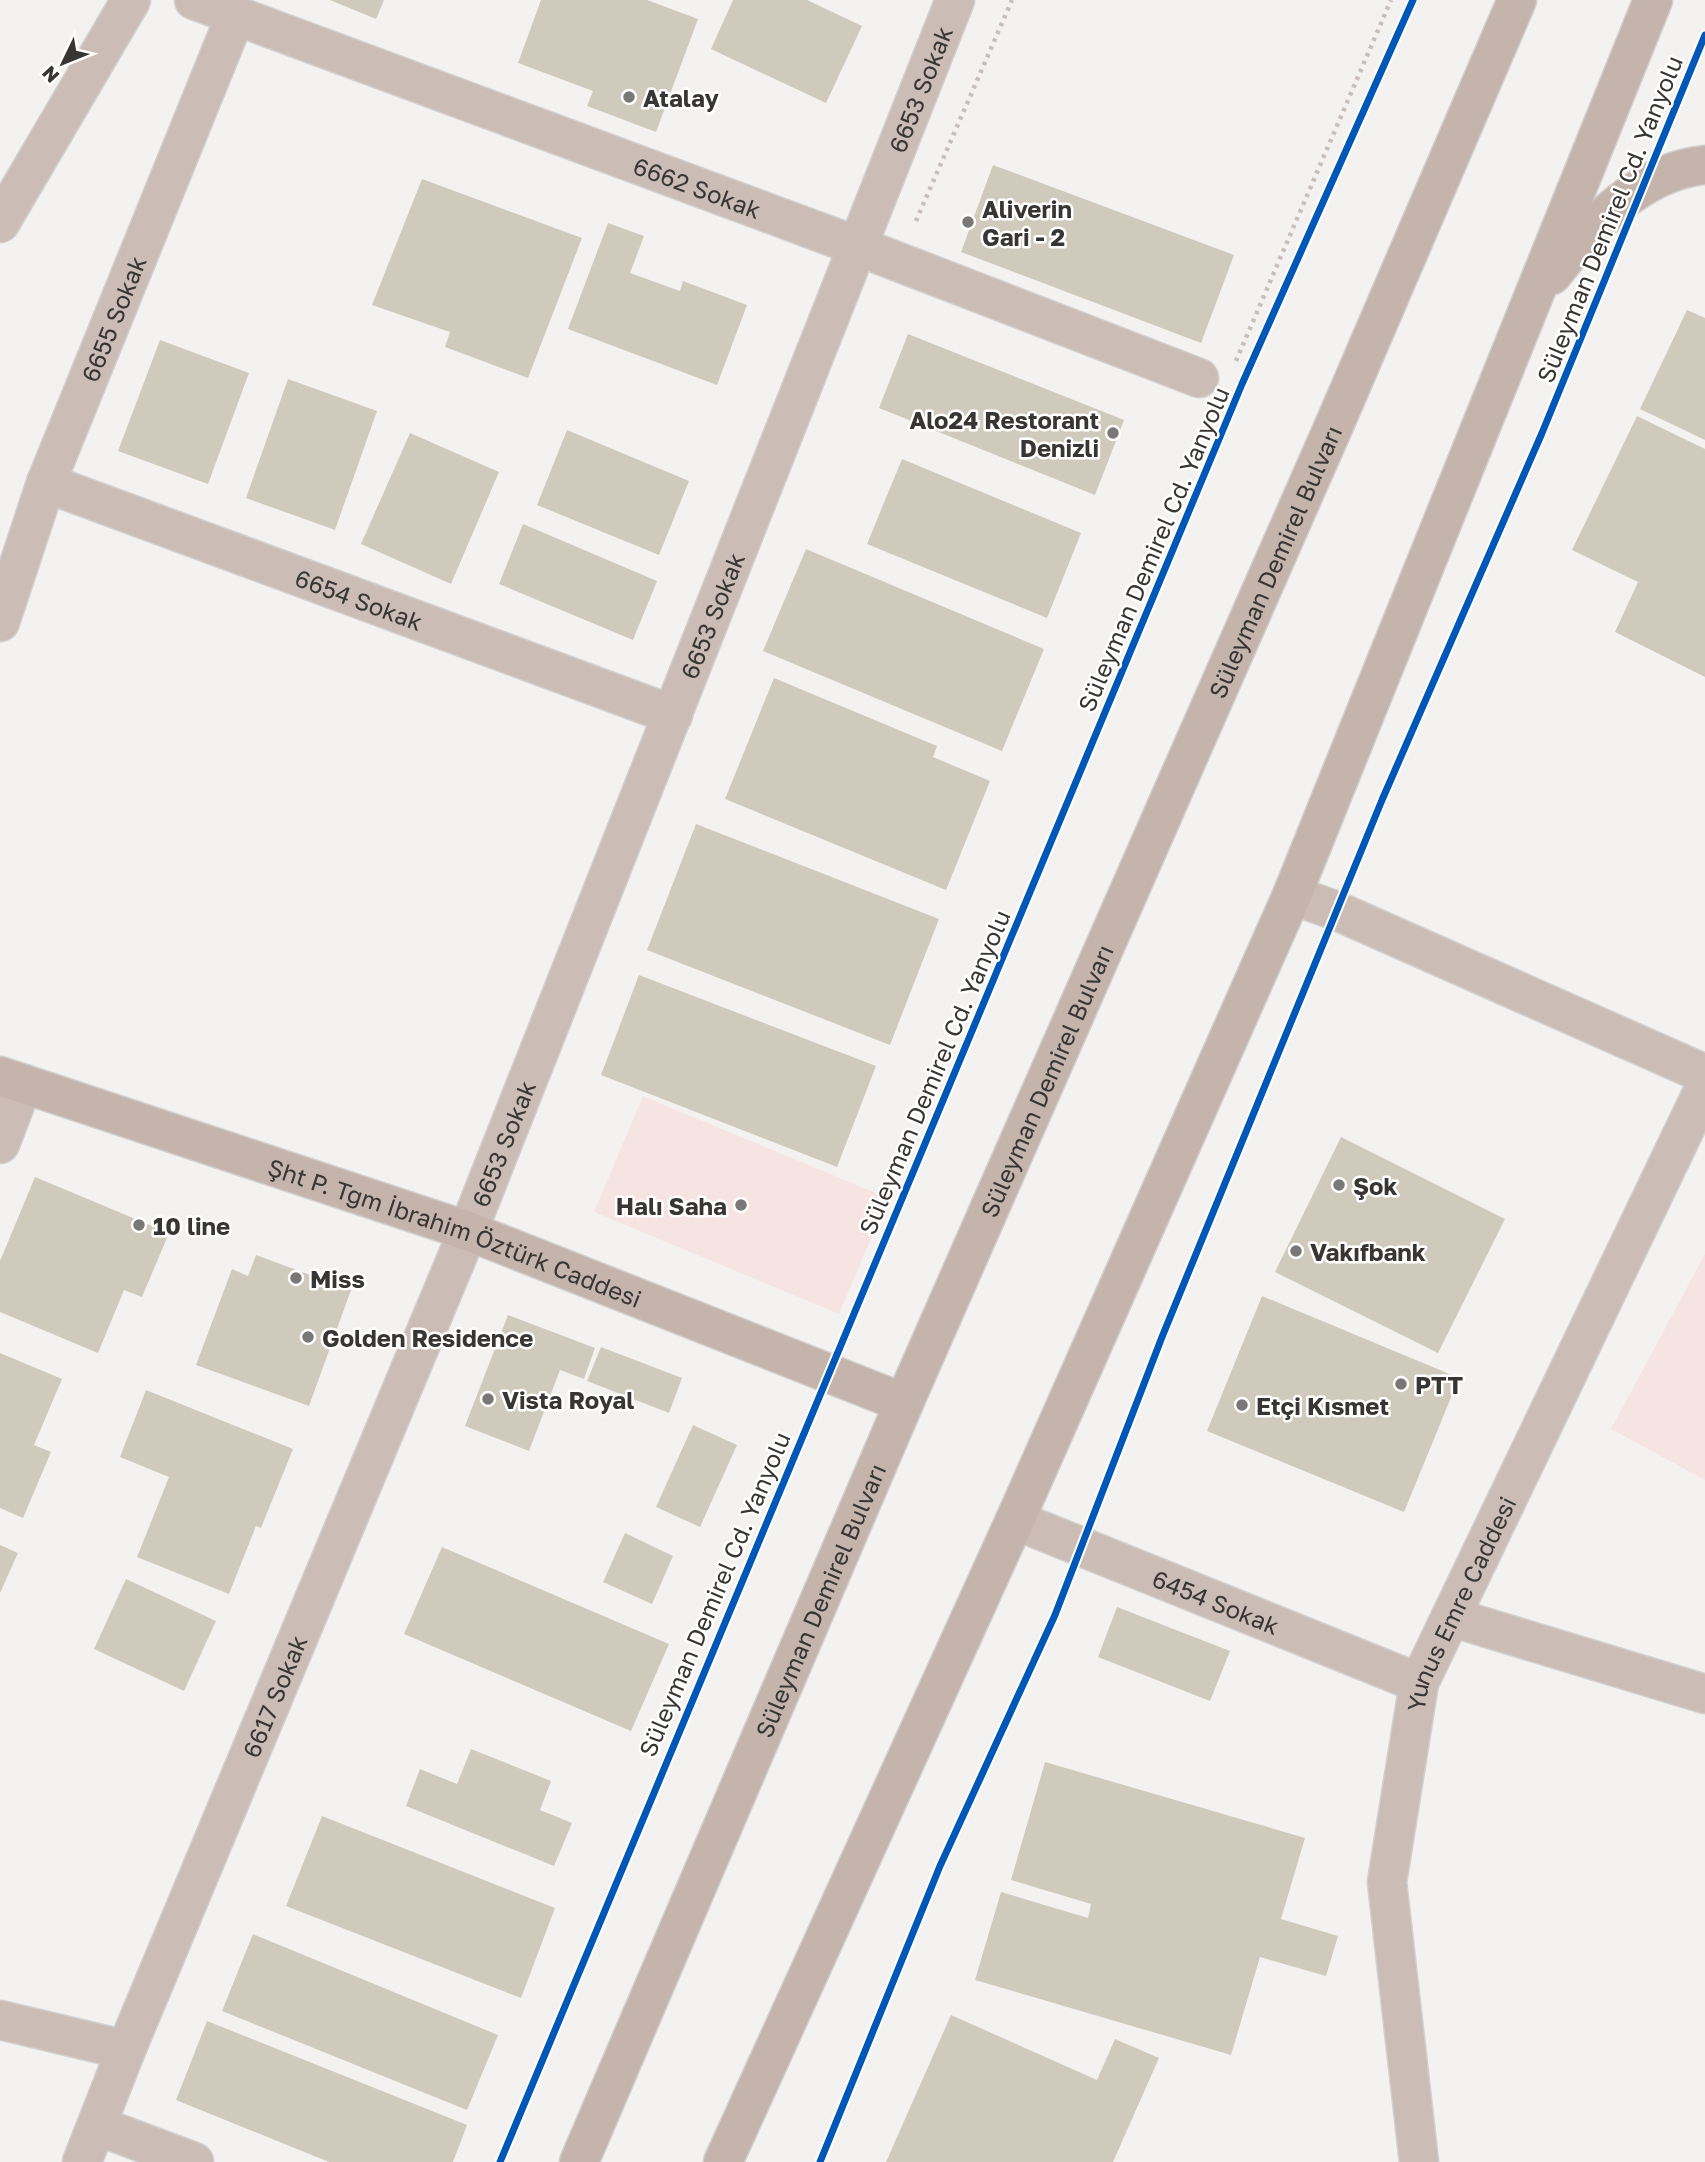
<svg xmlns="http://www.w3.org/2000/svg" width="1705" height="2162" viewBox="0 0 1705 2162" font-family="'Golos Text',sans-serif">
<rect width="100%" height="100%" fill="#f4f2f0"/>
<!-- green -->
<path fill="#f6e4e3" d="M 643,1096 L 888,1198 L 839,1314 L 594,1212 Z
M 1705,1254 L 1705,1480 L 1611,1429 Z"/>
<!-- building -->
<path fill="#d0cabd" d="M 330,0 L 384,0 L 376,19 Z
M 541,0 L 647,0 L 698,19 L 656,132 L 587,106 L 593,91 L 518,63 Z
M 733,0 L 807,0 L 862,26 L 826,103 L 711,49 Z
M 993,165 L 1234,255 L 1201,343 L 961,252 Z
M 422,179 L 582,238 L 528,378 L 445,347 L 450,332 L 372,305 Z
M 608,223 L 644,236 L 630,273 L 680,291 L 683,281 L 747,305 L 717,385 L 568,329 Z
M 1687,310 L 1705,318 L 1705,440 L 1640,409 Z
M 908,334 L 1124,420 L 1095,495 L 879,408 Z
M 160,340 L 249,373 L 208,484 L 118,451 Z
M 288,379 L 377,411 L 335,530 L 246,498 Z
M 1637,416 L 1705,449 L 1705,677 L 1615,632 L 1638,582 L 1572,550 Z
M 567,430 L 689,481 L 659,555 L 537,505 Z
M 410,433 L 499,472 L 451,584 L 361,544 Z
M 902,459 L 1081,533 L 1047,618 L 867,544 Z
M 523,524 L 657,581 L 633,640 L 499,584 Z
M 806,549 L 1044,649 L 1002,751 L 763,651 Z
M 774,678 L 937,746 L 933,757 L 990,781 L 946,890 L 725,799 Z
M 696,824 L 939,919 L 890,1045 L 647,950 Z
M 639,975 L 876,1066 L 837,1167 L 601,1075 Z
M 1341,1137 L 1505,1219 L 1438,1353 L 1275,1272 Z
M 35,1177 L 169,1233 L 142,1297 L 124,1290 L 98,1353 L 0,1312 L 0,1261 Z
M 256,1255 L 351,1290 L 309,1406 L 196,1365 L 232,1269 L 248,1276 Z
M 1262,1296 L 1459,1378 L 1404,1512 L 1207,1431 Z
M 508,1315 L 595,1348 L 584,1379 L 560,1370 L 529,1451 L 465,1426 Z
M 601,1347 L 682,1378 L 669,1413 L 587,1381 Z
M 0,1353 L 62,1379 L 34,1445 L 51,1452 L 23,1518 L 0,1508 Z
M 146,1390 L 293,1449 L 261,1528 L 256,1526 L 229,1594 L 137,1557 L 169,1477 L 120,1457 Z
M 693,1425 L 737,1445 L 700,1527 L 656,1507 Z
M 625,1533 L 673,1556 L 652,1604 L 603,1582 Z
M 0,1545 L 18,1553 L 0,1593 Z
M 442,1547 L 669,1644 L 631,1731 L 404,1634 Z
M 126,1579 L 216,1621 L 184,1691 L 94,1649 Z
M 1117,1607 L 1230,1651 L 1210,1701 L 1098,1657 Z
M 471,1749 L 551,1781 L 540,1810 L 572,1823 L 554,1866 L 406,1806 L 420,1769 L 457,1784 Z
M 1045,1762 L 1305,1838 L 1281,1919 L 1338,1936 L 1326,1976 L 1260,1957 L 1231,2055 L 975,1980 L 1001,1892 L 1088,1918 L 1091,1904 L 1011,1880 Z
M 322,1816 L 555,1908 L 521,1998 L 286,1906 Z
M 253,1934 L 498,2035 L 467,2110 L 222,2011 Z
M 951,2015 L 1097,2080 L 1115,2039 L 1159,2058 L 1113,2162 L 886,2162 Z
M 207,2021 L 467,2125 L 453,2162 L 329,2162 L 176,2100 Z"/>
<g fill="none" stroke-linecap="round" stroke-linejoin="round">
<!-- minor casing -->
<g stroke="#d1d0cf" stroke-width="41">
<g id="minor">
<path id="s1" d="M 194,0 L 857,246 L 1199,378"/>
<path d="M 0,223 L 131,0"/>
<path id="s2" d="M 46,483 L 673,715"/>
<path id="s3" d="M 0,622 L 46,483 L 235,17"/>
<path d="M 1292,895 L 1337,911 L 1705,1074"/>
<path d="M 0,1144 L 23,1084"/>
<path id="s4" d="M 1015,1520 L 1419,1683"/>
<path d="M 1451,1617 L 1705,1694"/>
<path d="M 0,2020 L 126,2050"/>
<path d="M 98,2126 L 194,2162"/>
<path id="s5" d="M 82,2162 L 126,2050 L 468,1231 L 955,0"/>
<path id="s6" d="M 1419,2162 L 1387,1882 L 1419,1683 L 1705,1087"/>
</g>
</g>
<!-- major casing -->
<g stroke="#d1d0cf" stroke-width="41">
<g id="major">
<path d="M 1552,275 C 1589,227 1640,171 1705,165"/>
<path id="s7" d="M 0,1076 L 468,1231 L 904,1403"/>
<path id="s8" d="M 579,2162 L 904,1403 L 1336,421 L 1517,0"/>
<path d="M 723,2162 L 1015,1520 L 1292,895 L 1653,0"/>
</g>
</g>
<!-- path -->
<path stroke="#c8beba" stroke-width="4.5" stroke-dasharray="3.5 5" stroke-linecap="butt" d="M 916,221 L 1012,0
M 1236,361 L 1391,0"/>
<!-- minor -->
<use href="#minor" stroke="#ccbcb6" stroke-width="38"/>
<!-- major -->
<use href="#major" stroke="#c5b4ac" stroke-width="38"/>
<!-- cycleway casing -->
<g stroke="#fff" stroke-width="11">
<path id="cycleway" d="M 500,2162 L 1242,384 L 1413,0
M 820,2162 L 940,1866 L 1055,1615 L 1162,1337 L 1382,800 L 1542,433 L 1705,35"/>
</g>
<!-- cycleway -->
<use href="#cycleway" stroke="#0057b8" stroke-width="7"/>
</g>
<!-- markers -->
<g fill="#797876" stroke="#fff" stroke-width="2.5">
<circle cx="629" cy="97" r="7"/>
<circle cx="968" cy="222" r="7"/>
<circle cx="1113" cy="433" r="7"/>
<circle cx="1339" cy="1185" r="7"/>
<circle cx="741" cy="1205" r="7"/>
<circle cx="139" cy="1225" r="7"/>
<circle cx="1296" cy="1251" r="7"/>
<circle cx="296" cy="1278" r="7"/>
<circle cx="308" cy="1337" r="7"/>
<circle cx="1401" cy="1384" r="7"/>
<circle cx="488" cy="1399" r="7"/>
<circle cx="1242" cy="1405" r="7"/>
</g>
<g text-anchor="middle" dominant-baseline="central" stroke-width="5" stroke-linejoin="round" paint-order="stroke">
<!-- street labels -->
<g font-size="24" fill="#373634" stroke="#fff">
<text stroke="none"><textPath href="#s5" startOffset="2236">6653 Sokak</textPath></text>
<text stroke="none"><textPath href="#s1" startOffset="537">6662 Sokak</textPath></text>
<text transform="translate(1609 219) rotate(-68)">Süleyman Demirel Cd. Yanyolu</text>
<text stroke="none"><textPath href="#s3" startOffset="324">6655 Sokak</textPath></text>
<text transform="translate(1153 549) rotate(-67)">Süleyman Demirel Cd. Yanyolu</text>
<text stroke="none"><textPath href="#s8" startOffset="1745">Süleyman Demirel Bulvarı</textPath></text>
<text stroke="none"><textPath href="#s2" startOffset="334">6654 Sokak</textPath></text>
<text stroke="none"><textPath href="#s5" startOffset="1670">6653 Sokak</textPath></text>
<text transform="translate(934 1072) rotate(-67)">Süleyman Demirel Cd. Yanyolu</text>
<text stroke="none"><textPath href="#s8" startOffset="1178">Süleyman Demirel Bulvarı</textPath></text>
<text stroke="none"><textPath href="#s5" startOffset="1102">6653 Sokak</textPath></text>
<text stroke="none"><textPath href="#s7" startOffset="481">Şht P. Tğm İbrahim Öztürk Caddesi</textPath></text>
<text transform="translate(714 1594) rotate(-67)">Süleyman Demirel Cd. Yanyolu</text>
<text stroke="none"><textPath href="#s8" startOffset="611">Süleyman Demirel Bulvarı</textPath></text>
<text stroke="none"><textPath href="#s4" startOffset="217">6454 Sokak</textPath></text>
<text stroke="none"><textPath href="#s6" startOffset="572">Yunus Emre Caddesi</textPath></text>
<text stroke="none"><textPath href="#s5" startOffset="504">6617 Sokak</textPath></text>
</g>
<!-- poi labels -->
<g font-size="24" font-weight="bold" fill="#373634" stroke="#fff" text-anchor="start">
<text x="643" y="97">Atalay</text>
<text x="982" y="208">Aliverin<tspan x="982" dy="28">Gari - 2</tspan></text>
<text x="1099" y="419" text-anchor="end">Alo24 Restorant<tspan x="1099" dy="28">Denizli</tspan></text>
<text x="1353" y="1185">Şok</text>
<text x="727" y="1205" text-anchor="end">Halı Saha</text>
<text x="153" y="1225">10 line</text>
<text x="1310" y="1251">Vakıfbank</text>
<text x="310" y="1278">Miss</text>
<text x="322" y="1337">Golden Residence</text>
<text x="1415" y="1384">PTT</text>
<text x="502" y="1399">Vista Royal</text>
<text x="1256" y="1405">Etçi Kısmet</text>
</g>
</g>
<!-- north arrow -->
<g transform="translate(63 63) rotate(227)" stroke="#ffffff" stroke-width="5" paint-order="stroke">
<path d="M0-5L12 26L0 18L-12 26Z" fill="#373634"/>
<text y="-10" font-size="19" font-weight="bold" text-anchor="middle" fill="#373634">N</text>
</g>
</svg>
